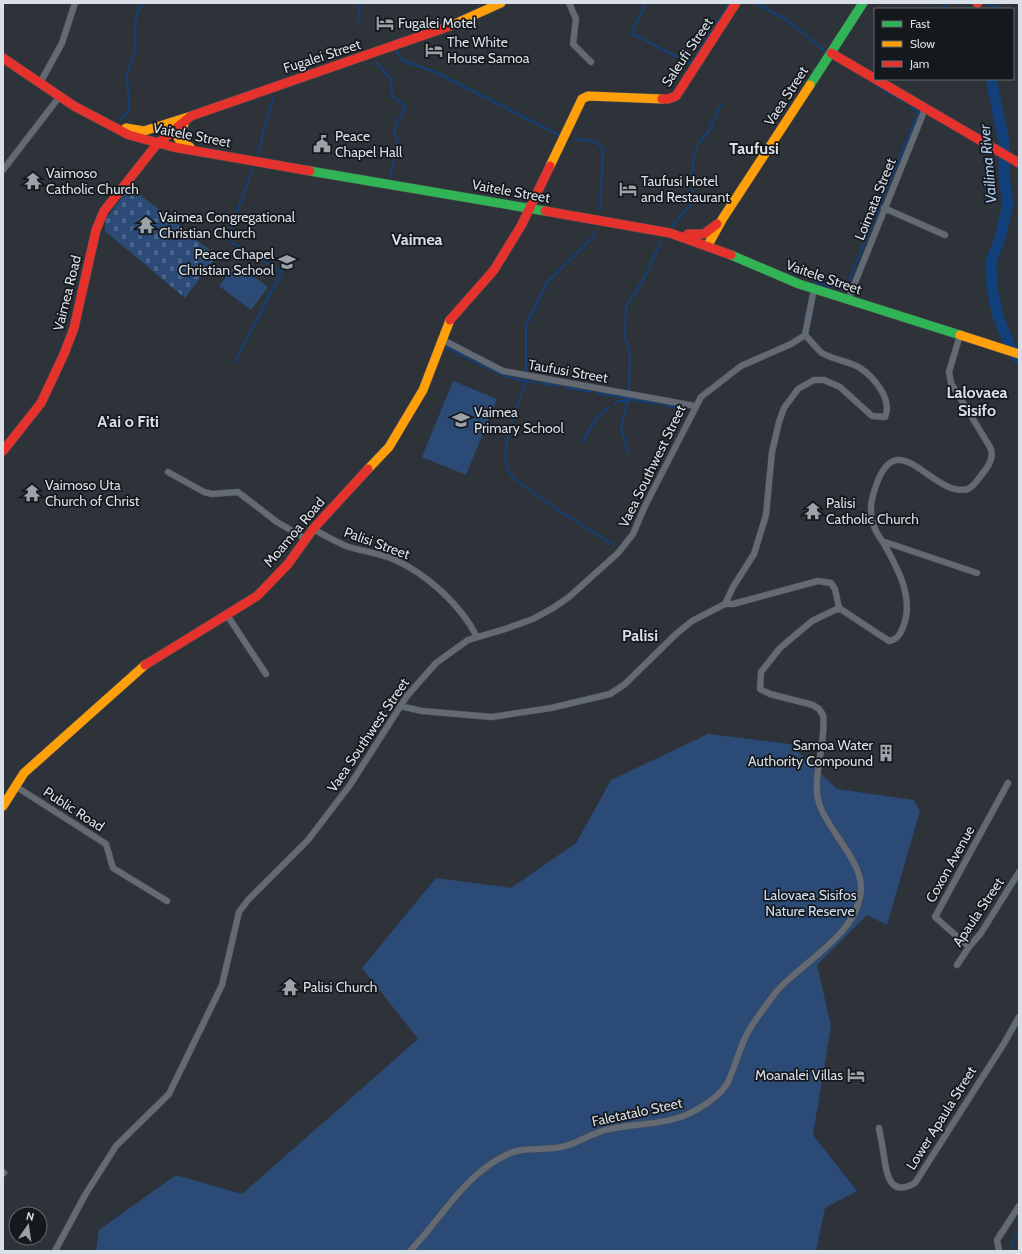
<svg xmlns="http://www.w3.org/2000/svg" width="1022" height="1254" viewBox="0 0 1022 1254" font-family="Cabin,sans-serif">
<defs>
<pattern id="cemetery-stones" width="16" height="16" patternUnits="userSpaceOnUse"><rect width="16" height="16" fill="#2b4a76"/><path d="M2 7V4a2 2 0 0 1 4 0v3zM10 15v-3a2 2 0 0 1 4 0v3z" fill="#49648a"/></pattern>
</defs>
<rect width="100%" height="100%" fill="#2e3239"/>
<!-- green -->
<path fill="#2b4a76" d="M 236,263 L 268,287 L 251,310 L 219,286 Z
M 453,381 L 497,399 L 466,475 L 422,457 Z
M 708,734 L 790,744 L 837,789 L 914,800 L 920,811 L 887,925 L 867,915 L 817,965 L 831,1026 L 813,1135 L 857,1191 L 825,1208 L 816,1251 L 96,1251 L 99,1230 L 176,1175 L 242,1194 L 418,1039 L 362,968 L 436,878 L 511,888 L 576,843 L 611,780 Z"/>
<!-- cemetery -->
<path fill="url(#cemetery-stones)" d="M 130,187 L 184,229 L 183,231 L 217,255 L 185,298 L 105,231 L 105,220 Z"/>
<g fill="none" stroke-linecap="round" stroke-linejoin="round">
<!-- stream -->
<path stroke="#12407b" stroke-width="2" d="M 645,3 L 643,11 L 632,29 L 633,34 L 691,64 L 711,32
M 756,3 L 787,20 L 825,51
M 986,3 L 1001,9
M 942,9 L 947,3
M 358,23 L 360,3
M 716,24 L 730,3
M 397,51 L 401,60 L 433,71 L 559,135
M 377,63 L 391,79 L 392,95 L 405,107 L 405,110 L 397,122 L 394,132 L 398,142 L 390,177
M 880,86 L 879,87 L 904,102
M 120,120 L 129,110 L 127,74 L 136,48 L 134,31 L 138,10 L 144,3
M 575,139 L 594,141 L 603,149 L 600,210
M 258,153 L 273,98
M 672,226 L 693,202 L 692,173 L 694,155 L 698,144 L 709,131 L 721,104
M 813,285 L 814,282 L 845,290 L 918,114 L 918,112 L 911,107
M 808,304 L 810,295
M 803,331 L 806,313
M 446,347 C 475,361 502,380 535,382
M 235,362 L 282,271 L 229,241 L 228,237 L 252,170
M 526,370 L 526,325 L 548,281 L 592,238 L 596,232
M 526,380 L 508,433 L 505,457 L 508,471 L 516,480 L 561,512 L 614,545
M 541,383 L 558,386
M 564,387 L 591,392
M 629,389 L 630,354 L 625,336 L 626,307 L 643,280 L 661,242
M 597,393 L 658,404
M 615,405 L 617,401 L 629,401
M 664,405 L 687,409
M 581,443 L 598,416 L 609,407
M 628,453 L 621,426 L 629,399
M 1012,1251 L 1013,1240 L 1019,1231"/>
<!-- river -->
<path stroke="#12407b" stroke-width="11" d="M 991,79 L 1004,142 L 1004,176 L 1008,204 L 1000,238 L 991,262 L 992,288 L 998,316 L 1011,349 L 1019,359"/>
<!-- street casing -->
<g stroke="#4a4e54" stroke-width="7">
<path id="street" d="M 569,3 L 576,19 L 573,44 L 591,62
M 40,83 L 62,43 L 75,3
M 3,170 L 60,96
M 884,208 L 945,235
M 848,300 L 925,109
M 443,340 L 503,371 L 695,406
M 168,472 L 204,492 L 212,494 L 238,492 L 277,522 L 306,539
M 313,529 C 324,535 334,541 346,546 C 361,551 378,553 393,559 C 426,573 461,605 477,637
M 882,541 L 977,573
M 839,608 L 889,641 C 896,640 901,634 903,627 C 915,598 897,567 883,542 C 880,538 877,534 875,529 C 871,520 870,509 872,499 C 894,412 930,499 968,489 C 975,486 981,475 986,469 C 991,462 994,455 990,447 L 951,383 L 949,372 L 960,335
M 227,615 L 266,674
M 400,706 L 422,711 L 492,717 L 551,708 L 610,694 L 625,684 L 676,634 L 692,621 L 725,604 L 733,587 L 754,554 L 766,515 L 772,452 L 779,422 L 784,408 L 798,389 L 814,380 L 824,380 L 840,387 L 872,416 L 885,417 C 893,400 874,377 860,368 C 849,361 834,360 822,353 C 816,348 810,340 805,335
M 15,786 L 106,844 L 113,868 L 167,901
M 969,947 L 935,917 L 1008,783
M 957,965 L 969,947 L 981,933 L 1019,872
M 879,1128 C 880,1135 882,1143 883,1150 C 886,1169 887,1199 915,1183 L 1003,1045 L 1019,1017
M 3,1172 L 4,1173
M 55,1251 L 85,1195 L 116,1146 L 169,1094 L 222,985 L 239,912 L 248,900 L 308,840 L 350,785 L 407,696 L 436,663 L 468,640 L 505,629 L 533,619 L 553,608 L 569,597 L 618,553 L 633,534 L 645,506 L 701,397 L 741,366 L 791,344 L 805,335 L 814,289
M 410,1251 C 442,1218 464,1175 506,1155 C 523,1146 543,1151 561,1147 C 578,1144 592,1132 610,1129 C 638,1123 671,1125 696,1110 C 707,1104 720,1095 727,1084 C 735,1068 739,1048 748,1032 C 756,1018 766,1005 776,992 C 803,961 859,934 861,889 C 862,860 827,830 819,803 C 811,778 827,741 823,715 L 819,709 L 813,705 L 770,694 L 760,689 L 761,672 L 780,648 L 812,621 L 839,608 L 835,589 L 831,583 L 818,581 L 733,604 L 725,604
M 999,1251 L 997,1240 L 1019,1206"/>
</g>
<!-- fast casing -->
<g stroke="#4a4e54" stroke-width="10">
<path id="fast" d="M 810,85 L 863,3
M 310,171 L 545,211
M 731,255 L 799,284 L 960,335"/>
</g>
<!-- slow casing -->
<g stroke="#4a4e54" stroke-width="10">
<path id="slow" d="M 450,26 L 501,3
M 184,124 L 179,132 L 178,138 L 182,143 L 190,147
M 126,128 L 144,131 L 188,117
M 550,166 L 582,99 L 588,96 L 662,99
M 708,245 L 723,218 L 810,85
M 960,335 L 1019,354
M 368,469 L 389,447 L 423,390 L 450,320
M 3,806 L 24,773 L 145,665"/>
</g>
<!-- jam casing -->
<g stroke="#4a4e54" stroke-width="10">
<path id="jam" d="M 977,3 L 978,3
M 831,53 L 1019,163
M 3,58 L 74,106 L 129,135 L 173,147 L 310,171
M 662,99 L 668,99 L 676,96 L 736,3
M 157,144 L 191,116 L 450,26
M 545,211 L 670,233 L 731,255
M 688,234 L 704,234 L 717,224
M 450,320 L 494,270 L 521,226 L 550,166
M 3,451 L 41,403 L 64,354 L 74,328 L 96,230 L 104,211 L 157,144
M 145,665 L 257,596 L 288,564 L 313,529 L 368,469"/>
</g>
<!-- street -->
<use href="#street" stroke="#636a74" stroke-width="6"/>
<!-- fast -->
<use href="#fast" stroke="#30b455" stroke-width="9"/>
<!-- slow -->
<use href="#slow" stroke="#ff9f0a" stroke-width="9"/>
<!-- jam -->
<use href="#jam" stroke="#e5322d" stroke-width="9"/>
</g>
<!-- icons -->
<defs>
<g id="hotel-bare" transform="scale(1.38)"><path d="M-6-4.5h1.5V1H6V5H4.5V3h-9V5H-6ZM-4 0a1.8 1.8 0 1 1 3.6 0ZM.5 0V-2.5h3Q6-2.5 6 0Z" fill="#9da2a9" stroke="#15191e" stroke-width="2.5" paint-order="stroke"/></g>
<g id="civic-bare" transform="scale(1.38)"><path d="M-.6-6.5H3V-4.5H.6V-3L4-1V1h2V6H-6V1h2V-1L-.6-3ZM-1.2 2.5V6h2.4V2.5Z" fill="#9da2a9" stroke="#15191e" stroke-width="2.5" paint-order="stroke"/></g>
<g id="temple-bare" transform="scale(1.38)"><path d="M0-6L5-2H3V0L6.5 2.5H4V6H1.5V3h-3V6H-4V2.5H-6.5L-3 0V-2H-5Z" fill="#9da2a9" stroke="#15191e" stroke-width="2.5" paint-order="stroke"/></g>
<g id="school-bare" transform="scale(1.38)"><path d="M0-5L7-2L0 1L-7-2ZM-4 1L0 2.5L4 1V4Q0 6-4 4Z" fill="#9da2a9" stroke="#15191e" stroke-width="2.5" paint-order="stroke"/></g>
<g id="building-bare" transform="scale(1.38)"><path d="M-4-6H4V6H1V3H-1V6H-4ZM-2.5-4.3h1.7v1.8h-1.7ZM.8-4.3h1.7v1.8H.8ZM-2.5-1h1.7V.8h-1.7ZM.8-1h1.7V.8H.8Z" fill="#9da2a9" stroke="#15191e" stroke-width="2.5" paint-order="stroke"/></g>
</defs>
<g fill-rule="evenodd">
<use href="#hotel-bare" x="385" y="23"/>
<use href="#hotel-bare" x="434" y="50"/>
<use href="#civic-bare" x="322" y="144"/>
<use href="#temple-bare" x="33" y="181"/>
<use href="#hotel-bare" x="628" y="189"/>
<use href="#temple-bare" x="146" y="225"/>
<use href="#school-bare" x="287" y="262"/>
<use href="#school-bare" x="461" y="420"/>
<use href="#temple-bare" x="32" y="493"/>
<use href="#temple-bare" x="813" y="511"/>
<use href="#building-bare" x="886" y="753"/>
<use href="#temple-bare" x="290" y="987"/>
<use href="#hotel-bare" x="856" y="1075"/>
</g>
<g text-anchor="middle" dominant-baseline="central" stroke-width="3.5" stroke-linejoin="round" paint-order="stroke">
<!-- poi labels -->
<g font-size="14" fill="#d9dfe6" stroke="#15191e" text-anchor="start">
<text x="398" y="23">Fugalei Motel</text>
<text x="447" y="42">The White<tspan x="447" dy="16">House Samoa</tspan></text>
<text x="335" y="136">Peace<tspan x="335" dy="16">Chapel Hall</tspan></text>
<text x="46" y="173">Vaimoso<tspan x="46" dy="16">Catholic Church</tspan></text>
<text x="641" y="181">Taufusi Hotel<tspan x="641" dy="16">and Restaurant</tspan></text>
<text x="159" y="217">Vaimea Congregational<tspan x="159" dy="16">Christian Church</tspan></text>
<text x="274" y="254" text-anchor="end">Peace Chapel<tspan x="274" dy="16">Christian School</tspan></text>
<text x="474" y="412">Vaimea<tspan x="474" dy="16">Primary School</tspan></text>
<text x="45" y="485">Vaimoso Uta<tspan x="45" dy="16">Church of Christ</tspan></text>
<text x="826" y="503">Palisi<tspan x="826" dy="16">Catholic Church</tspan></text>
<text x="873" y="745" text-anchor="end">Samoa Water<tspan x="873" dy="16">Authority Compound</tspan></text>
<text x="303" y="987">Palisi Church</text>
<text x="843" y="1075" text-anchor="end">Moanalei Villas</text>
</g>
<!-- street labels -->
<g font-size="14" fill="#d9dfe6" stroke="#15191e">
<text transform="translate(687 52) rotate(-56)">Saleufi Street</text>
<text transform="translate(322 56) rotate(-18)">Fugalei Street</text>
<text transform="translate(786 96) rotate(-57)">Vaea Street</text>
<text transform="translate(192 135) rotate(11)">Vaitele Street</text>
<text transform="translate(511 191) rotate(10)">Vaitele Street</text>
<text transform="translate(875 199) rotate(-68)">Loimata Street</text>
<text transform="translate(824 277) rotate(19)">Vaitele Street</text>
<text transform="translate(67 293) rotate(-76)">Vaimea Road</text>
<text transform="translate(568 371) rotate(10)">Taufusi Street</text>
<text transform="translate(652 466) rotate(-64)">Vaea Southwest Street</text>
<text transform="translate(294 532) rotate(-50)">Moamoa Road</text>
<text transform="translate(377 543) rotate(20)">Palisi Street</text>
<text transform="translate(368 735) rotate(-56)">Vaea Southwest Street</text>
<text transform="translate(74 809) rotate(33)">Public Road</text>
<text transform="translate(950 864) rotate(-61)">Coxon Avenue</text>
<text transform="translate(978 912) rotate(-56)">Apaula Street</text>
<text transform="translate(637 1112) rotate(-12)">Faletatalo Steet</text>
<text transform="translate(941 1118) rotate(-58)">Lower Apaula Street</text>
</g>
<!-- park labels -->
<g font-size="14" fill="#cfddf0" stroke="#15191e">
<text x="810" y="895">Lalovaea Sisifos<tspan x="810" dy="16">Nature Reserve</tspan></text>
</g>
<!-- water labels -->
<g font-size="15" font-style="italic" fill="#aec8ee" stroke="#15191e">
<text transform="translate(988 164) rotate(-95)">Vailima River</text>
</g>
<!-- quarter labels -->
<g font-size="16" font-weight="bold" fill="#d9dfe6" stroke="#15191e">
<text x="754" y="148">Taufusi</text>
<text x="417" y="239">Vaimea</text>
<text x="977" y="392">Lalovaea<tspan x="977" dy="18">Sisifo</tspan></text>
<text x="128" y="421">A'ai o Fiti</text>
<text x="640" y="635">Palisi</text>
</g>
</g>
<!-- border -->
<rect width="1022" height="1254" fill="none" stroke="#d9dfe6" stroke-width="8"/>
<!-- legend -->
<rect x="874" y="8" width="140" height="72" fill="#15191e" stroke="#63686e"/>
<rect x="882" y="21" width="20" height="6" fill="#30b455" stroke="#63686e"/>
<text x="910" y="28" font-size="12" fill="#d9dfe6">Fast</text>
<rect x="882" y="41" width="20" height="6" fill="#ff9f0a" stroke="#63686e"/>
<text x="910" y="48" font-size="12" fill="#d9dfe6">Slow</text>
<rect x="882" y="61" width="20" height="6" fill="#e5322d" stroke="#63686e"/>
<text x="910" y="68" font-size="12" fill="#d9dfe6">Jam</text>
<!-- north arrow -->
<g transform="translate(28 1226) rotate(13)"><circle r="19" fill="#15191e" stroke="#63686e"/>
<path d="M0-3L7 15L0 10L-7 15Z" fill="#9da2a9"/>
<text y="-6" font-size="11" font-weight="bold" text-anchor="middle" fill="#d9dfe6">N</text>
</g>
</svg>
